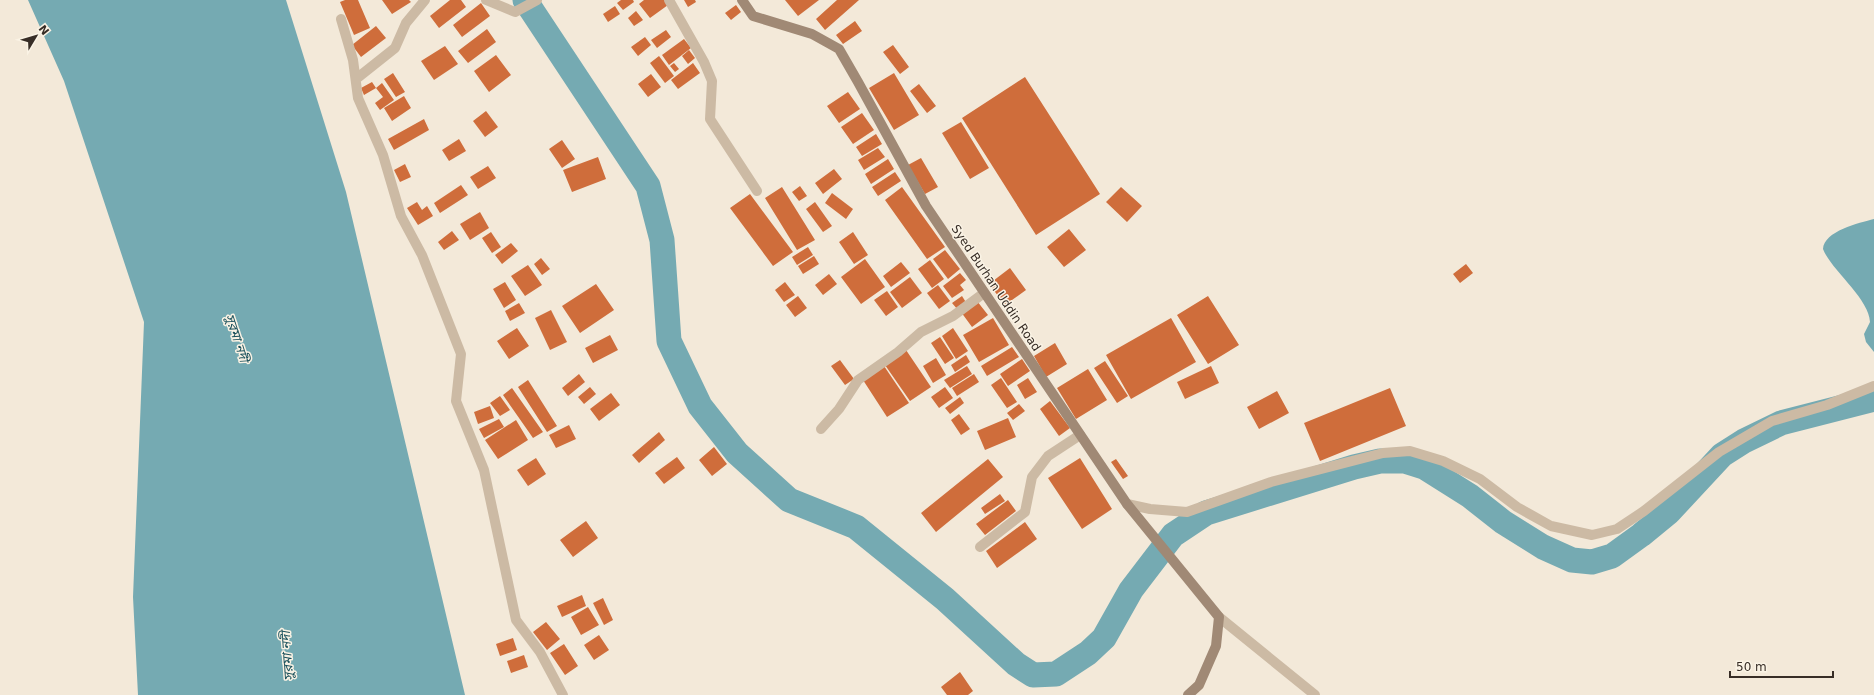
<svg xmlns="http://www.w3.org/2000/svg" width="1874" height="695" viewBox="0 0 1874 695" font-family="'DejaVu Sans','Noto Sans Bengali',sans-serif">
<rect width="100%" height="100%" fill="#f3e9d9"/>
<!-- water -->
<path fill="#75aab2" d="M 28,0 L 286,0 L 346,192 L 465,695 L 138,695 L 133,597 L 144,322 L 64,81 Z
M 1874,219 L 1874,352 L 1866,342 L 1864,334 L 1870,322 C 1869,298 1831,270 1823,249 C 1824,231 1859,223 1874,219 Z"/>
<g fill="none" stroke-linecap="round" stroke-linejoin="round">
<!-- river -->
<path stroke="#75aab2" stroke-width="25" d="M 525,0 L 648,186 L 662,240 L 669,341 L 700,406 L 737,453 L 789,500 L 856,527 L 945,599 L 1016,664 L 1033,675 L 1056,674 L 1088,653 L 1104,638 L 1131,590 L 1173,535 L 1206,513 L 1354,467 L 1380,461 L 1405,461 L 1424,467 L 1470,496 L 1503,522 L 1543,547 L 1572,560 L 1592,562 L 1612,556 L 1641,535 L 1669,512 L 1722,455 L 1744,441 L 1781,423 L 1874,399"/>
</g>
<!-- building -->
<path fill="#cf6d3b" d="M 345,0 L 358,0 L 370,28 L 354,35 L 340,2 Z
M 382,0 L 409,0 L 411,2 L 392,14 Z
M 450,0 L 461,0 L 466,7 L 439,28 L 430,16 Z
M 621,0 L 633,0 L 634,2 L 623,10 L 617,3 Z
M 644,0 L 665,0 L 668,5 L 650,18 L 639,4 Z
M 684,0 L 695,0 L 696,2 L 688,7 Z
M 785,0 L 819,0 L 798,16 Z
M 837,0 L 859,0 L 825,30 L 816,19 Z
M 481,3 L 490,16 L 462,37 L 453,25 Z
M 736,5 L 741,12 L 731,20 L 725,13 Z
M 615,6 L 620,14 L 608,22 L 603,14 Z
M 636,11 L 643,20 L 634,26 L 628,18 Z
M 855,21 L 862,31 L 843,44 L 836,35 Z
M 376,26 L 386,38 L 361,57 L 352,45 Z
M 487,29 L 496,42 L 468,63 L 458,51 Z
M 666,30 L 671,37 L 657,48 L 651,40 Z
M 645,37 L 651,45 L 638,56 L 631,47 Z
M 684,39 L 691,48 L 669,65 L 662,55 Z
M 893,45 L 909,67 L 900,74 L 883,52 Z
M 445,46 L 458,64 L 434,80 L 421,61 Z
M 689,50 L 695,58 L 688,64 L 682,56 Z
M 496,55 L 511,75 L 489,92 L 474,71 Z
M 659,56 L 674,76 L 665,83 L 650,63 Z
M 674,63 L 679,69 L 675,72 L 670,66 Z
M 693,63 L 700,73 L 678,89 L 671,80 Z
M 393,73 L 405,92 L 396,97 L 384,79 Z
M 894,73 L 919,115 L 894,130 L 869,88 Z
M 651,74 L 661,87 L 648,97 L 638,84 Z
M 1025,77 L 1100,194 L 1036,235 L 962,118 Z
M 372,82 L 376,88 L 364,95 L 361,88 Z
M 382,83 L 394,100 L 380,110 L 375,103 L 383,97 L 376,88 Z
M 919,84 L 936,106 L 927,113 L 910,91 Z
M 848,92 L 860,109 L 839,123 L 827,106 Z
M 404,96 L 411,108 L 392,121 L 384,108 Z
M 486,111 L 498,127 L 485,137 L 473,121 Z
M 862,113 L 874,130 L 853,144 L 841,127 Z
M 424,119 L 429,130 L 394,150 L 388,139 Z
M 961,122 L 989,168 L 970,179 L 942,133 Z
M 876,134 L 882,144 L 862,156 L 856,147 Z
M 459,139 L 466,151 L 449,161 L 442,150 Z
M 562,140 L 575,159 L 562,168 L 549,149 Z
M 878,148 L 885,157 L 864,170 L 858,160 Z
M 598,157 L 606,179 L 572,192 L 563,170 Z
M 921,158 L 938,187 L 925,194 L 908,165 Z
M 888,159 L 894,169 L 871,184 L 865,174 Z
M 405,164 L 411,177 L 400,182 L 394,170 Z
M 488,166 L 496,178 L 478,189 L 470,177 Z
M 834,169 L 842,179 L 823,194 L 815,183 Z
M 895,172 L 901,181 L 878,196 L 872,187 Z
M 461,185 L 468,195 L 440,213 L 434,203 Z
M 800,186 L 807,196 L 799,201 L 792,192 Z
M 782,187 L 815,240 L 797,250 L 765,198 Z
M 902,187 L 945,247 L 927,259 L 885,200 Z
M 1121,187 L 1142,206 L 1127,222 L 1106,202 Z
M 832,193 L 853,209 L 846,219 L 825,203 Z
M 750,194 L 793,252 L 773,266 L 730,208 Z
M 417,202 L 422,210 L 427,206 L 433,216 L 418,225 L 407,208 Z
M 815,202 L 832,226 L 823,232 L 806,209 Z
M 480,212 L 489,228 L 470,240 L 460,224 Z
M 1069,229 L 1086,250 L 1064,267 L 1047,247 Z
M 452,231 L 459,240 L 444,250 L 438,242 Z
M 491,232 L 501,247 L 492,253 L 482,238 Z
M 853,232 L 868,255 L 854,264 L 839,242 Z
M 511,243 L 518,251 L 502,264 L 495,255 Z
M 808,247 L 813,255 L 797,265 L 792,257 Z
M 945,250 L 960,269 L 948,279 L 933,259 Z
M 814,256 L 819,264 L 803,274 L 798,266 Z
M 541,258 L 550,269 L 542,275 L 534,264 Z
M 865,259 L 885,287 L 861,304 L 841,277 Z
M 930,260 L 944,279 L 932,288 L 918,269 Z
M 901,262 L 910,273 L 891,287 L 883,276 Z
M 1466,264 L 1473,273 L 1460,283 L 1453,274 Z
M 528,265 L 542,285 L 525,296 L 511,276 Z
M 1010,268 L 1026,290 L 1005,305 L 989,284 Z
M 960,273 L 966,280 L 960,285 L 964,290 L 952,298 L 943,286 Z
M 829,274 L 837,284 L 823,295 L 815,285 Z
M 910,277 L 922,293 L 902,308 L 890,292 Z
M 505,282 L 516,300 L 504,308 L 493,289 Z
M 785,282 L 795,295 L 784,302 L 775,290 Z
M 596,284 L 614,310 L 580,333 L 562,306 Z
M 938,285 L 950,301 L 939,309 L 927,293 Z
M 887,291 L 898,307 L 886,316 L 874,300 Z
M 798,296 L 807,308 L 795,317 L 786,305 Z
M 962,296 L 967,304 L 958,310 L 952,303 Z
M 1208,296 L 1239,345 L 1208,364 L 1177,315 Z
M 977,301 L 988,315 L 972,327 L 961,312 Z
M 519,303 L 525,313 L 510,321 L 505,311 Z
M 551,310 L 567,342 L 550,350 L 535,318 Z
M 993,318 L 1009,345 L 979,362 L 963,335 Z
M 1171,318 L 1196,362 L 1131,399 L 1106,355 Z
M 517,328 L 529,346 L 509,359 L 497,341 Z
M 953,328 L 968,351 L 956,359 L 942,336 Z
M 610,335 L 618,350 L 593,363 L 585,348 Z
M 940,337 L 954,358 L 945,364 L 931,343 Z
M 1055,343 L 1067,364 L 1046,377 L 1034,356 Z
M 1012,347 L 1019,357 L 987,376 L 981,366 Z
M 906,350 L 931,387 L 910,401 L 885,365 Z
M 966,355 L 970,362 L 955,372 L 951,365 Z
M 936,358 L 946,375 L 933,383 L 923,366 Z
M 1022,359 L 1030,371 L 1008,386 L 1000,374 Z
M 840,360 L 854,379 L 845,385 L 831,366 Z
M 1105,361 L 1128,396 L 1117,403 L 1094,368 Z
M 884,366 L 909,403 L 887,417 L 863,380 Z
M 967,366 L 972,374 L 950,388 L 944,380 Z
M 1211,366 L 1219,383 L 1185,399 L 1177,382 Z
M 1088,369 L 1107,400 L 1076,419 L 1057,388 Z
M 579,374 L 585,382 L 568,396 L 562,388 Z
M 974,374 L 979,382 L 957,396 L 952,388 Z
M 1001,378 L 1017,402 L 1007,408 L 991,385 Z
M 1028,378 L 1037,392 L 1025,399 L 1017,385 Z
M 528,380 L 557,426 L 547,432 L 518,387 Z
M 590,387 L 596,394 L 584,404 L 578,397 Z
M 945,387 L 953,398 L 939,408 L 931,397 Z
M 512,388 L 543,432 L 533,438 L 503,395 Z
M 1390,388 L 1406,426 L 1320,461 L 1304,423 Z
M 1277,391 L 1289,413 L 1259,429 L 1247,407 Z
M 611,393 L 620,405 L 599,421 L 590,409 Z
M 500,396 L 510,410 L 500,416 L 490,403 Z
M 960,397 L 964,403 L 950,414 L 945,408 Z
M 1050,401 L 1070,428 L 1059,436 L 1040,409 Z
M 1019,404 L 1025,411 L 1013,420 L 1007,413 Z
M 490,406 L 494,418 L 478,424 L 474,412 Z
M 959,414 L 970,429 L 961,435 L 951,420 Z
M 1008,418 L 1016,437 L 985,450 L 977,431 Z
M 499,419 L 504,427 L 484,438 L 479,429 Z
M 516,420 L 528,440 L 498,459 L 485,440 Z
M 569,425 L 576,439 L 556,448 L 549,435 Z
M 659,432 L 665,440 L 639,463 L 632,455 Z
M 714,447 L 727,464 L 712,476 L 699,460 Z
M 677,457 L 685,468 L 664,484 L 655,473 Z
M 536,458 L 546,474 L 528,486 L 517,470 Z
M 1080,458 L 1112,509 L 1082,529 L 1048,478 Z
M 988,459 L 1003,477 L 936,532 L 921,513 Z
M 1116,459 L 1128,476 L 1123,479 L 1111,462 Z
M 1000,494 L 1005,501 L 985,514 L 981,508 Z
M 1008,500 L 1016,511 L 985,535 L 976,524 Z
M 586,521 L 598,538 L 573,557 L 560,540 Z
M 1025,522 L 1037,539 L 997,568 L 986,551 Z
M 582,595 L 586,606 L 562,617 L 557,606 Z
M 603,598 L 613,620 L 604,625 L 593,603 Z
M 588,607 L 599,625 L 581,635 L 571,617 Z
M 546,622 L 560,639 L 547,650 L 533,632 Z
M 599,635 L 609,650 L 594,660 L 584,645 Z
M 513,638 L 517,650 L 500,656 L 496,644 Z
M 564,644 L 578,666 L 565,675 L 550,653 Z
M 524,655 L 528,667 L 511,673 L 507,661 Z
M 960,672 L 973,691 L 968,695 L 947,695 L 941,687 Z"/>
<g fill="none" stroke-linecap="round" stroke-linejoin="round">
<!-- street -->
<path stroke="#ccbaa4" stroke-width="10" d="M 486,0 L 515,12 L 537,0
M 669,0 L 704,62 L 712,81 L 710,119 L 757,191
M 341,19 L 353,60 L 358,98 L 383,155 L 401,216 L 422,255 L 461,354 L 456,401 L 484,470 L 516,620 L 540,652 L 563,695
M 356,79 L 395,48 L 406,23 L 425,0
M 821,429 L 839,409 L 858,380 L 898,352 L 921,332 L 953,316 L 984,293
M 1127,504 L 1150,509 L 1187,512 L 1271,482 L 1383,453 L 1410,451 L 1443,461 L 1480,479 L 1517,507 L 1551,526 L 1592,535 L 1617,529 L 1644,511 L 1719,452 L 1772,421 L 1827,405 L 1874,386
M 980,547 L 1025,512 L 1032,477 L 1048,456 L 1080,435
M 1219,617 L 1315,695"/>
<!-- secondary -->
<path stroke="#a08975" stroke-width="10" d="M 742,0 L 753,16 L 812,34 L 839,49 L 858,82 L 926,206 L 1127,504 L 1219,617 L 1216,646 L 1199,685 L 1188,695"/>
</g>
<g text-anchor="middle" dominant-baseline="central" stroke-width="3" stroke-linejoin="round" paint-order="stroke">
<!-- street labels -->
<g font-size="12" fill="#372d26" stroke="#faf3e5">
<text transform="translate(996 288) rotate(56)">Syed Burhan Uddin Road</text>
</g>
<!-- water labels -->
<g font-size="13" font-style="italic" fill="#19505b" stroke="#faf3e5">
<text transform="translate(237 338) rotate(72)">সুরমা নদী</text>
<text transform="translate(287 656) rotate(-94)">সুরমা নদী</text>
</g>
</g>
<!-- north arrow -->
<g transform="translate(36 36) rotate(52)" stroke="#faf3e5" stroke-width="3" paint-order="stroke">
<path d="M0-3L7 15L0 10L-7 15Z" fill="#372d26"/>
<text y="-6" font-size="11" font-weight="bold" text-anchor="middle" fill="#372d26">N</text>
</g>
<!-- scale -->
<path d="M1730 671v6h103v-6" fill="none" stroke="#372d26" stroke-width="2"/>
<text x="1736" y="671" font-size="12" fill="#372d26" stroke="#faf3e5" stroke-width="3" paint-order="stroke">50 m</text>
</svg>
